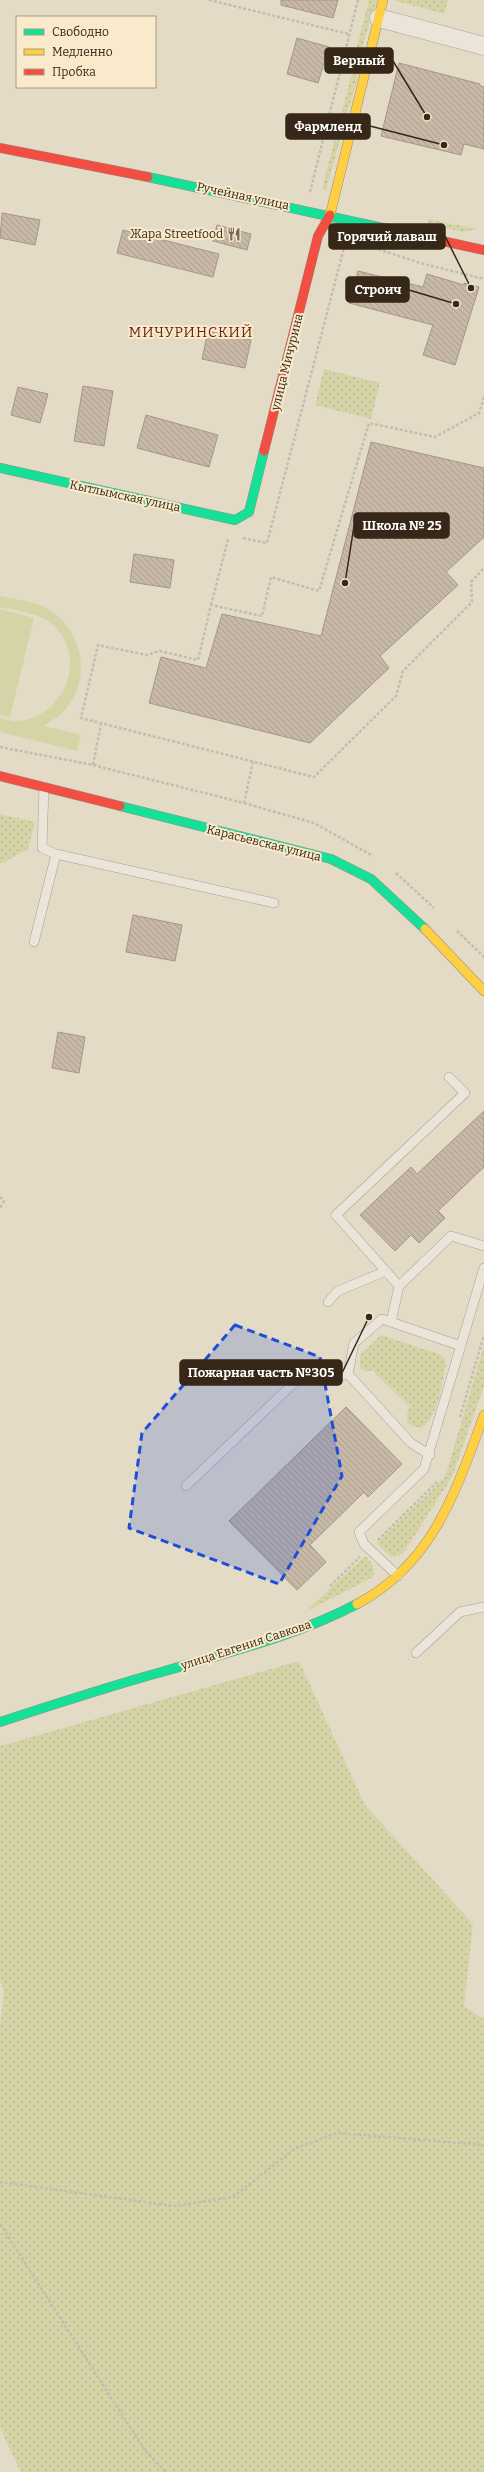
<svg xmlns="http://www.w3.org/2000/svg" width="484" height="2472" viewBox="0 0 484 2472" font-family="Bitter,serif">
<defs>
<pattern id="green-dots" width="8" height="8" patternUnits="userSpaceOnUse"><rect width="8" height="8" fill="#d5d4a7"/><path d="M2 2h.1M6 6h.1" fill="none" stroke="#b7b68f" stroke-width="1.8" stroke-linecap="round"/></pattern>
<pattern id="building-back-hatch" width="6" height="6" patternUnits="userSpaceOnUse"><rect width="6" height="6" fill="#c8b8a7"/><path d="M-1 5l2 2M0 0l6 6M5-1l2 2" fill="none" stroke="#ac9e8f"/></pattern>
</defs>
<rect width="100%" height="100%" fill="#e4dbc7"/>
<!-- green -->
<path fill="url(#green-dots)" d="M 369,0 L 377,0 L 361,51 L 356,50 Z
M 393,0 L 448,0 L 444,14 Z
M 355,61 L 361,65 L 326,190 L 323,189 L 323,185 Z
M 427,219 L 478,229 L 463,232 L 429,224 Z
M 324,369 L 380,383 L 371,419 L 315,405 Z
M 0,814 L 35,822 L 28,849 L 0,864 Z
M 381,1335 L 439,1354 L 445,1359 L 446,1365 C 441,1384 439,1418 421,1428 L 412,1426 L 407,1422 L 407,1413 L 410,1407 L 372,1370 L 366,1372 L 360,1368 L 360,1355 Z
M 484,1345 L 484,1386 L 452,1477 L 404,1552 L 399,1556 L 391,1557 L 377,1543 L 443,1479 L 447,1471 Z
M 365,1556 C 372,1563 376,1567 373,1577 L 305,1612 Z
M 299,1661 L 365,1805 L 473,1924 L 464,2006 L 484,2019 L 484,2472 L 21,2472 L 0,2428 L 0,2026 L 4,1991 L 0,1980 L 0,1746 Z"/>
<!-- pitch -->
<path fill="#d5d4a7" d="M 0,596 C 14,599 32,601 45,607 C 81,627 94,676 66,709 C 60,716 51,721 44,726 L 81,735 L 77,751 L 0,732 L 0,717 C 5,719 12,722 18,721 C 62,717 87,663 57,629 C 43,613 19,611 0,607 Z
M 0,609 L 34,618 L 10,717 L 0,715 Z"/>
<!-- building -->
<path fill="url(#building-back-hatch)" stroke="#a39687" d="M 281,0 L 338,0 L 333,18 L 281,5 Z
M 297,38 L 329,47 L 318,83 L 287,74 Z
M 399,63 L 480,84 L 480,86 L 484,87 L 484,149 L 464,144 L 461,155 L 381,136 Z
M 2,213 L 40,220 L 35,245 L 0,238 Z
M 217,225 L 251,234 L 247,250 L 213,241 Z
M 123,230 L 219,254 L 213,277 L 117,253 Z
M 358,271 L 423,287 L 427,274 L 464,285 L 464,283 L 479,287 L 455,365 L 423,355 L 433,325 L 349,303 Z
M 208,331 L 251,340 L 245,368 L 202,359 Z
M 83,386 L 113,391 L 104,446 L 74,441 Z
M 18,387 L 48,394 L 40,423 L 11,415 Z
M 146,415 L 218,435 L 209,467 L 137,448 Z
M 371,442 L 484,468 L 484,537 L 446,572 L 458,585 L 380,656 L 389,668 L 310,743 L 149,703 L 161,657 L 206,668 L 222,614 L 321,636 Z
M 134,554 L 174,560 L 170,588 L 130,582 Z
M 133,915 L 182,925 L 175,961 L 126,952 Z
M 58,1032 L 85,1037 L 79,1073 L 52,1068 Z
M 484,1111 L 484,1167 L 438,1211 L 445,1218 L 419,1243 L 411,1235 L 395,1251 L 360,1215 L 411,1167 L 417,1174 Z
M 346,1407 L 402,1464 L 368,1497 L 364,1492 L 310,1545 L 326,1562 L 297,1590 L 229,1521 Z"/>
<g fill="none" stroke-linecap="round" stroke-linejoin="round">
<!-- lane casing -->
<g stroke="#a89f91" stroke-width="10">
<path id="lane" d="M 56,854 L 274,903
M 34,942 L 56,854 L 42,848 L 44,787
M 449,1077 L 465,1093 L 336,1215 L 399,1286 L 451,1236 L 484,1246
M 328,1302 L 338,1291 L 386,1271
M 391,1322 L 399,1286
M 348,1374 L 354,1343 L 382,1319 L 461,1346
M 186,1486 L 298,1379 L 348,1374 L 411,1443 L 430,1455
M 398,1576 L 364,1544 L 359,1532 L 424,1469 L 484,1268
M 416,1653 L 460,1612 L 484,1607"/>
</g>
<!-- street casing -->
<g stroke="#a89f91" stroke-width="19">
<path id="street" d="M 379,18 L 484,46"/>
</g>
<!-- fast casing -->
<g stroke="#988f81" stroke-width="10">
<path id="fast" d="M 148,177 L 383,228
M 0,468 L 235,520 L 249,512 L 264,451
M 120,806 L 331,859 L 371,879 L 425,929
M 0,1722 C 55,1704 110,1686 165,1671 C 230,1652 296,1636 357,1604"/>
</g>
<!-- slow casing -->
<g stroke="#988f81" stroke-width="10">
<path id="slow" d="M 330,215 L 383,0
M 425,929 L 484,991
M 357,1604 C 433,1564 456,1491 484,1415"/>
</g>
<!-- jam casing -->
<g stroke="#988f81" stroke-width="10">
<path id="jam" d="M 0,148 L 148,177
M 383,228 L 484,250
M 264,451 L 318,236 L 330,215
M 0,776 L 120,806"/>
</g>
<!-- path -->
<path stroke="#c3bcb0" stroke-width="2.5" stroke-dasharray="3 2" stroke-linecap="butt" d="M 209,0 L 349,34
M 310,192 L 358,0
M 337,241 L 345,244 L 351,241
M 369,246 L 420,263 L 484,279
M 484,397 L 479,413 L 435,437 L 369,423 L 319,591 L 271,577 L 262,616 L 211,605 L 198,660 L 160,651 L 147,655 L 98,645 L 81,718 L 314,777 L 396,696 L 403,671 L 472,602 L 471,582 L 484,568
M 243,538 L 267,543 L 345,244
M 211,605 L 228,539
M 0,747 L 93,765 L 244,803 L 253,762
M 93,765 L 101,724
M 244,803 L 314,823 L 373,856
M 396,873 L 434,908
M 457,931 L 484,957
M 0,1197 L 4,1201 L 0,1208
M 460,1417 L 484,1335
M 378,1540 L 437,1482
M 330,1586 L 360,1557
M 0,2182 L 174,2206 L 233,2197 L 296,2148 L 337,2133 L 484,2145
M 0,2224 L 146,2452 L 166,2472"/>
<!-- lane -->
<use href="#lane" stroke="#ebe5d9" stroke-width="9"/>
<!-- street -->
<use href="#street" stroke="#ebe5d9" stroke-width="18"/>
<!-- fast -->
<use href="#fast" stroke="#16e098" stroke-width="9"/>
<!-- slow -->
<use href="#slow" stroke="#ffcf43" stroke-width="9"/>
<!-- jam -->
<use href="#jam" stroke="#f24e42" stroke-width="9"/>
</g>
<!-- marked area -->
<path fill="#1d4ed8" fill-opacity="0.2" stroke="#1d4ed8" stroke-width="3" stroke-dasharray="8 5" stroke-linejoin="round" d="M 235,1325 L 320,1357 L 342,1476 L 279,1584 L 129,1528 L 142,1433 Z"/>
<!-- icons -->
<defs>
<g id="restaurant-bare" transform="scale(1.08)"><path d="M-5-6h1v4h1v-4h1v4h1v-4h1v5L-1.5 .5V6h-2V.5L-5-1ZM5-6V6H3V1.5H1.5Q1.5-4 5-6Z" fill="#736656" stroke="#f8eaca" stroke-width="2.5" paint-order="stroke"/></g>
</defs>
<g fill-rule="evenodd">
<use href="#restaurant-bare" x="234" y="234"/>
</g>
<g text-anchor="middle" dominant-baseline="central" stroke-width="4" stroke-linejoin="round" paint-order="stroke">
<!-- street labels -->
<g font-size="12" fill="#362719" stroke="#f8eaca">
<text transform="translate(243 196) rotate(12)">Ручейная улица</text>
<text transform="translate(287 362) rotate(-76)">улица Мичурина</text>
<text transform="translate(125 496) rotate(12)">Кытлымская улица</text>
<text transform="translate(264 843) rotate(14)">Карасьевская улица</text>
<text transform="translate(246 1645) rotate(-18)">улица Евгения Савкова</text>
</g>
<!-- poi labels -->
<g font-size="12" fill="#362719" stroke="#f8eaca" text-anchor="end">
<text x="223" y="234">Жара Streetfood</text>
</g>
<!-- quarter labels -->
<g font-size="14" letter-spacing="1" fill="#662616" stroke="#f8eaca">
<text x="191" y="332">МИЧУРИНСКИЙ</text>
</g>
</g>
<!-- callouts -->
<path fill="none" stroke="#362719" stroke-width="1.5" d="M427 117L393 61M444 145L370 126M471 288L445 236M456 304L409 290M345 583L354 526M369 1317L342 1373"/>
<g fill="#362719" stroke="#f8eaca" stroke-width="1.5">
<circle cx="427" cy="117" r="4"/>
<circle cx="444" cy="145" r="4"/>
<circle cx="471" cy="288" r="4"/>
<circle cx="456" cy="304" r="4"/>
<circle cx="345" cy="583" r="4"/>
<circle cx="369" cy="1317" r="4"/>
</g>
<g fill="#362719" stroke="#362719" stroke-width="1.5">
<rect x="325" y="48" width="68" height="25" rx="4"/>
<rect x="286" y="114" width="84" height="25" rx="4"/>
<rect x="329" y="224" width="116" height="25" rx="4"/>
<rect x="346" y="277" width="63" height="25" rx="4"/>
<rect x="354" y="513" width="95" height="25" rx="4"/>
<rect x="180" y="1360" width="162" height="25" rx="4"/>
</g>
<g font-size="13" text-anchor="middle" font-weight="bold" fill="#fff">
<text x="359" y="65">Верный</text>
<text x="328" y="131">Фармленд</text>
<text x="387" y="241">Горячий лаваш</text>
<text x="378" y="294">Строич</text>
<text x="402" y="530">Школа № 25</text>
<text x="261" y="1377">Пожарная часть №305</text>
</g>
<!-- legend -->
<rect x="16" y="16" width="140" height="72" fill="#f8eaca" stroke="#aa9c83"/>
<rect x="24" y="29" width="20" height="6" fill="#16e098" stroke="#aa9c83"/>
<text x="52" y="36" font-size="12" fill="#362719">Свободно</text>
<rect x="24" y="49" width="20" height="6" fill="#ffcf43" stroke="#aa9c83"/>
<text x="52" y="56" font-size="12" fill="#362719">Медленно</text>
<rect x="24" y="69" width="20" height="6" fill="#f24e42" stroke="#aa9c83"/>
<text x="52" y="76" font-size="12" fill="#362719">Пробка</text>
</svg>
